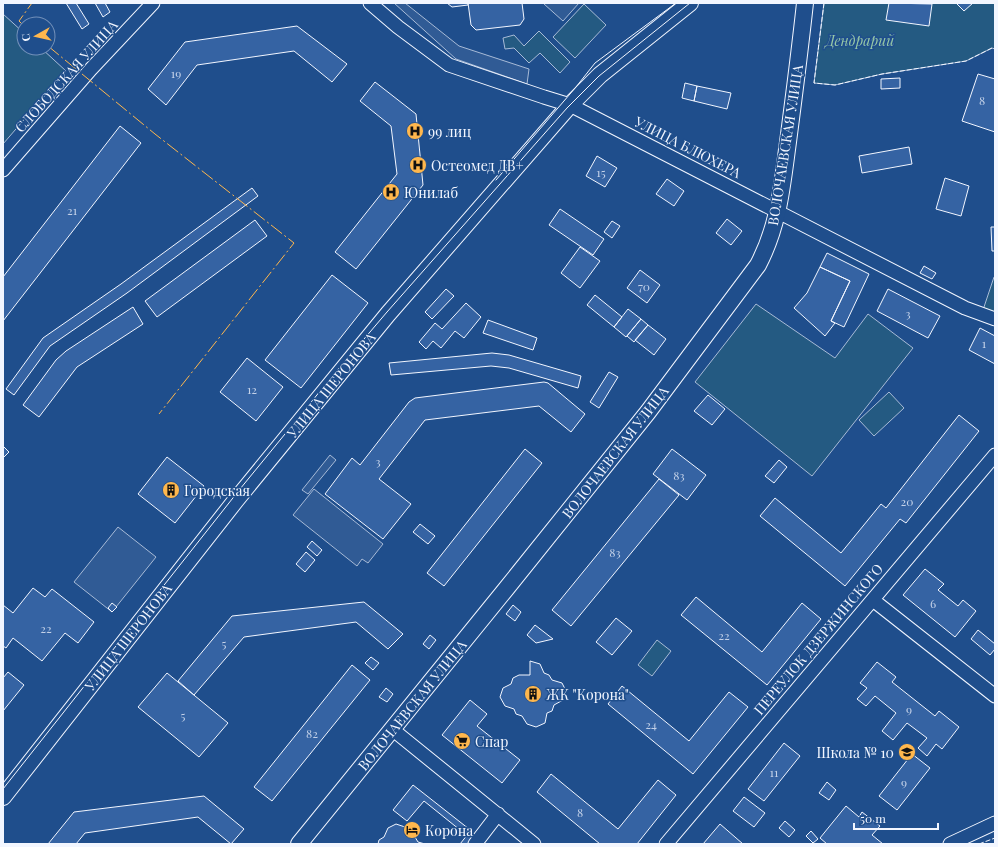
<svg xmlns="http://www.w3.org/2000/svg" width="998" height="847" viewBox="0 0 998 847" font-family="'Playfair Display',serif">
<rect width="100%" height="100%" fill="#1f4e8c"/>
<!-- green -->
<path fill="#245a82" stroke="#a8bbd7" d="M 824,3 L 995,3 L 995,49 L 992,48 L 966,61 L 882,74 L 835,85 L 814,83 Z
M 584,4 L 606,25 L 575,58 L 553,37 Z
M 3,14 L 24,33 L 24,48 L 41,48 L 66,71 L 3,144 Z
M 539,31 L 570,62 L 560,73 L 540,53 L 529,63 L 514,48 L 505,49 L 503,38 L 514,35 L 524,46 Z
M 994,277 L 995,277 L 995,316 L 983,310 Z
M 756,304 L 835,358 L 868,314 L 913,348 L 812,476 L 695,382 Z
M 889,392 L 904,408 L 874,436 L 859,420 Z
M 657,640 L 671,651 L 652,676 L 638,665 Z"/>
<!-- parking -->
<path fill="#305b95" stroke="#a8bbd7" d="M 394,3 L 405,3 L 459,46 L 529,69 L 527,84 L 456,59 Z
M 545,3 L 579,3 L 563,21 L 544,4 Z
M 330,455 L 336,460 L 308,494 L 302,490 Z
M 314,489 L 383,544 L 368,563 L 362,559 L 357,566 L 293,515 Z
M 118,527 L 156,557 L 112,612 L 74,582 Z"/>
<!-- building -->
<path fill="#3563a3" stroke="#f2f6ff" d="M 66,3 L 76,3 L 89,24 L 82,29 Z
M 95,3 L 105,3 L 110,12 L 103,17 Z
M 447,3 L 468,3 L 468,5 L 452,7 Z
M 468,3 L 522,3 L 524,19 L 520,25 L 476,30 L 471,25 Z
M 889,3 L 932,4 L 929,26 L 886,20 Z
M 956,3 L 973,3 L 964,11 Z
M 297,26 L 347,64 L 332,82 L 294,51 L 197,65 L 166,105 L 148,89 L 185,42 Z
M 978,74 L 995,79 L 995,132 L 962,121 Z
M 900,78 L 900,88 L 881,89 L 881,79 Z
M 375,82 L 416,114 L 423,185 L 356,269 L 335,252 L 397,174 L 391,126 L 360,101 Z
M 685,83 L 697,86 L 694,101 L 682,98 Z
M 697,86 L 731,93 L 727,109 L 694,101 Z
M 120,126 L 141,143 L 3,321 L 3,277 Z
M 909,147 L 912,164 L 862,173 L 859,156 Z
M 597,156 L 617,168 L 605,187 L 586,176 Z
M 945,178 L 969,186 L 961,216 L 936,209 Z
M 667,179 L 684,191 L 674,206 L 656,194 Z
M 252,188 L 258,196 L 127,293 L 50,346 L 14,395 L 6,389 L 43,338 L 121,284 Z
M 560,209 L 604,239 L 593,255 L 549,225 Z
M 727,219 L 742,231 L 731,245 L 716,233 Z
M 255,220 L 267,236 L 157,317 L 145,301 Z
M 612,221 L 620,226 L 612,238 L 604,232 Z
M 991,227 L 995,227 L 995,251 L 992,251 Z
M 580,247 L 600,261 L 580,288 L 561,273 Z
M 827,253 L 869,274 L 844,327 L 831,321 L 850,281 L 820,267 Z
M 924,266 L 936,273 L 932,279 L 920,273 Z
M 820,267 L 850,281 L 831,321 L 835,323 L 825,336 L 794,308 L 807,293 Z
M 640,270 L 660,285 L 647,303 L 627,288 Z
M 332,275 L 368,303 L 301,388 L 265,360 Z
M 446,289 L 454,296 L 432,319 L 425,312 Z
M 888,289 L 940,316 L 928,338 L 877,311 Z
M 595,295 L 622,317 L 614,327 L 587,305 Z
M 466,303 L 481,317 L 464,338 L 455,331 L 441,348 L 433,341 L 426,349 L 419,342 L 435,323 L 442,329 Z
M 133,307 L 143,324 L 77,367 L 39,417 L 23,405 L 56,360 L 66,351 Z
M 628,309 L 641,319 L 626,337 L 614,327 Z
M 641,319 L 648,325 L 634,342 L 627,336 Z
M 488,320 L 537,338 L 533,350 L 483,333 Z
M 648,325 L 666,339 L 654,355 L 635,340 Z
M 980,328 L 995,336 L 995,364 L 969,350 Z
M 492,353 L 509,355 L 581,376 L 578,388 L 509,368 L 491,366 L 391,375 L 389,363 Z
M 247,358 L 283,387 L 256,421 L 220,392 Z
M 609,372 L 618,377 L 599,408 L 590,402 Z
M 544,382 L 548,383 L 585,414 L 571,432 L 539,406 L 425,420 L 379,479 L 411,504 L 383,539 L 325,494 L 352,458 L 360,465 L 409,402 L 415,398 Z
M 708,395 L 725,409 L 712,425 L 694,411 Z
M 959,415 L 979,431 L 906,523 L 900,519 L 845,586 L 760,516 L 775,498 L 841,553 L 881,504 L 886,508 Z
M 3,446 L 9,452 L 3,458 Z
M 525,449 L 542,463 L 444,586 L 427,573 Z
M 672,449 L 706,475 L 687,500 L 653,474 Z
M 167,457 L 204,486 L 175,523 L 138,494 Z
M 779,460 L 787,467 L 774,483 L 765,476 Z
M 659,479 L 679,495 L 571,626 L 552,610 Z
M 420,524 L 435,536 L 428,544 L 413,532 Z
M 312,541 L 322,550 L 317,556 L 307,547 Z
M 306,552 L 315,560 L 305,572 L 296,564 Z
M 925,569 L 944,584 L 938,590 L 958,606 L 963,600 L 976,611 L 955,637 L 903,595 Z
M 33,588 L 45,597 L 52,589 L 94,622 L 78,643 L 65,633 L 42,661 L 13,638 L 6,648 L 3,646 L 3,605 L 13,613 Z
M 696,597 L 762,652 L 802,603 L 821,619 L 767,685 L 681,615 Z
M 364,602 L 403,634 L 388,649 L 356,622 L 244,637 L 194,695 L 178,681 L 232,616 Z
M 112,603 L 117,607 L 112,612 L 108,608 Z
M 513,605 L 521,612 L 515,621 L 506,614 Z
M 616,618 L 632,631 L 612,655 L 596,642 Z
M 535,625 L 553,639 L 536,643 L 527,635 Z
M 978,630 L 995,644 L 995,649 L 990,655 L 971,639 Z
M 430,635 L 436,640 L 429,649 L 423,644 Z
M 371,657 L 379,663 L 373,670 L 365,663 Z
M 530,661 L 540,664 L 544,673 L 549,675 L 552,680 L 562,683 L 566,691 L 563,700 L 554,705 L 552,711 L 547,713 L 545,723 L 536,727 L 527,724 L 522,716 L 516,714 L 514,709 L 505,706 L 500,697 L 503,688 L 511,684 L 513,678 L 519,675 L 530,675 Z
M 877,662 L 896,677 L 892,682 L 935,716 L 939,711 L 959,727 L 942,749 L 936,744 L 927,756 L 918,748 L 927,738 L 907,723 L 893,740 L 882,731 L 896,713 L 875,696 L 866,706 L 857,699 L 867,688 L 860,683 Z
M 352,665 L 370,680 L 272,801 L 254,787 Z
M 8,672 L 24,685 L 3,711 L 3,678 Z
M 167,673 L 228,723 L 199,757 L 138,707 Z
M 622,686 L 689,741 L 729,692 L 748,707 L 693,774 L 608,704 Z
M 386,688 L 393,694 L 387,702 L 379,697 Z
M 470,700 L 487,714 L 477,726 L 520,760 L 502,783 L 442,735 Z
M 784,743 L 800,756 L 764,801 L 748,789 Z
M 912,754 L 930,768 L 897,810 L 879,796 Z
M 551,774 L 618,829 L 658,780 L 676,795 L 637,844 L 600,844 L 537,792 Z
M 827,782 L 836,790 L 829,800 L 819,793 Z
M 413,785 L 469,829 L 465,834 L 424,801 L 407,821 L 393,810 Z
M 204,796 L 244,829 L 231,844 L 198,817 L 85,833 L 76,844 L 48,844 L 74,812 Z
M 744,797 L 765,813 L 754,827 L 733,811 Z
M 846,806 L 859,817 L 862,812 L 880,826 L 872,835 L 883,844 L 827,844 L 820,838 Z
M 785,821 L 795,830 L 789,837 L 779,828 Z
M 396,824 L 405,827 L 410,835 L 415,837 L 418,842 L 425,844 L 378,844 L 379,840 L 384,837 L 388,828 Z
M 720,824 L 743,844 L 703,844 Z
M 811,831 L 818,839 L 813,843 L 806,836 Z
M 468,834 L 474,839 L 470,844 L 460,844 Z"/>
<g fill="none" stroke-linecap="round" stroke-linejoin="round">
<!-- minor casing -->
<g stroke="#f2f6ff" stroke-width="15">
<path id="minor" d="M 370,3 L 398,27 L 449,65 L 544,97 L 570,105 L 965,308 L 995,319
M 3,170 L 91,69 L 153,3
M 873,600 L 995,696
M 392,729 L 534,844
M 475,844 L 498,814
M 666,844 L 995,455
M 950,844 L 995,823"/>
</g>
<!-- major casing -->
<g stroke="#f2f6ff" stroke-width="18">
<path id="major" d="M 3,797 L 236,500 L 388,314 L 570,105 L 600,75 L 690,3
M 299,844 L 506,589 L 648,412 L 758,265 C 779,225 782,186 788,142 C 794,96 800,49 805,3"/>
</g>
<!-- minor -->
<use href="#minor" stroke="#1f4e8c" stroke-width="13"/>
<!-- major -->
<use href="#major" stroke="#1f4e8c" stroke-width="16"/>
<!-- tram -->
<path stroke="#f2f6ff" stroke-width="1" d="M 496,180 L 576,87 L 595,63 L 676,3
M 3,789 L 240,489 L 330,379 L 387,312 L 567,108 L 599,76 L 690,3"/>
<!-- fence -->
<path stroke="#f2f6ff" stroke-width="1" stroke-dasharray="5 2" stroke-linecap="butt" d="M 824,3 L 814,83 L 835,85 L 882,74 L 966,61 L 992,48 L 995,49
M 979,844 L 995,838"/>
<!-- power -->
<path stroke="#ffb74d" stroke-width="1" stroke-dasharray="14 3 2 3" stroke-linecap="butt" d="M 24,26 L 19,21 L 32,3
M 48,46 L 155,134 L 294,243 L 159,414"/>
</g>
<!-- icons -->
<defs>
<g id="hospital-disc" transform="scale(0.9)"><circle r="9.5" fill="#ffb74d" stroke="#1f4e8c"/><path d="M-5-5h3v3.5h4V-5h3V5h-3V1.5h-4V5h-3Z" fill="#111"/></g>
<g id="building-disc" transform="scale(0.9)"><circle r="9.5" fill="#ffb74d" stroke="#1f4e8c"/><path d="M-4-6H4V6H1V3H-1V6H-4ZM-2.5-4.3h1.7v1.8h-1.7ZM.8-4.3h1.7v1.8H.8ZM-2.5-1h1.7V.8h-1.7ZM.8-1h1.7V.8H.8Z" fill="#111"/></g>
<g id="supermarket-disc" transform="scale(0.9)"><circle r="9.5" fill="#ffb74d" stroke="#1f4e8c"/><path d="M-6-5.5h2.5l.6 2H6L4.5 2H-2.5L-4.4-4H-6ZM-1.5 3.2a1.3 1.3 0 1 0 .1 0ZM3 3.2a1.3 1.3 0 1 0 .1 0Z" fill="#111"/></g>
<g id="school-disc" transform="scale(0.9)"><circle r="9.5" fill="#ffb74d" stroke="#1f4e8c"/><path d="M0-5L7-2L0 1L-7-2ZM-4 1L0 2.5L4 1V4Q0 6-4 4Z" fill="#111"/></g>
<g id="hotel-disc" transform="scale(0.9)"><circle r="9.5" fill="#ffb74d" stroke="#1f4e8c"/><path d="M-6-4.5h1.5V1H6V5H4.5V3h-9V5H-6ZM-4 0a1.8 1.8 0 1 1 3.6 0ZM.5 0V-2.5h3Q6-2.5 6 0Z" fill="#111"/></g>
</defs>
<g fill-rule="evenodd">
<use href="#hospital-disc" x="415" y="131"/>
<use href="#hospital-disc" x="418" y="165"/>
<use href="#hospital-disc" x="391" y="192"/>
<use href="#building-disc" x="171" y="490"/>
<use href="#building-disc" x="533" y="694"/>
<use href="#supermarket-disc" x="462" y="741"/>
<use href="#school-disc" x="907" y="752"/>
<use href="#hotel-disc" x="412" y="830"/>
</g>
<g text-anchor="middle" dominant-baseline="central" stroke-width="3" stroke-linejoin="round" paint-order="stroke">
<!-- number labels -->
<g font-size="12" fill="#c3d1e8">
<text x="176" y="73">19</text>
<text x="982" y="100">8</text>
<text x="601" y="172">15</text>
<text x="72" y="210">21</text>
<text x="644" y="286">70</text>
<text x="908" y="313">3</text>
<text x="984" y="343">1</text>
<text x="252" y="389">12</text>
<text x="378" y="461">3</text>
<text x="679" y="475">83</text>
<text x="907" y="501">20</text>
<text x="615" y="552">83</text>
<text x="933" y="603">6</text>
<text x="46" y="628">22</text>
<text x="724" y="635">22</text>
<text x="224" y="643">5</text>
<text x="909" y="709">9</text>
<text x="183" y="715">5</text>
<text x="651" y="724">24</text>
<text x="312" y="733">82</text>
<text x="774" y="772">11</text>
<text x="904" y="782">9</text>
<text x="580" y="812">8</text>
</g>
<!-- park labels -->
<g font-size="14" font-style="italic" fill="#97c8a6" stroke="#1f4e8c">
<text x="860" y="40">Дендрарий</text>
</g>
<!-- street labels -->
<g font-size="14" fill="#f2f6ff" stroke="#1f4e8c">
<text transform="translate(66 76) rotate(-48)">СЛОБОДСКАЯ УЛИЦА</text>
<text transform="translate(785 145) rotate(-81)">ВОЛОЧАЕВСКАЯ УЛИЦА</text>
<text transform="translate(688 147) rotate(27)">УЛИЦА БЛЮХЕРА</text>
<text transform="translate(331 385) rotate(-51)">УЛИЦА ШЕРОНОВА</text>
<text transform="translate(615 452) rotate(-52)">ВОЛОЧАЕВСКАЯ УЛИЦА</text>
<text transform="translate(128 637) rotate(-52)">УЛИЦА ШЕРОНОВА</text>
<text transform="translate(818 639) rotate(-50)">ПЕРЕУЛОК ДЗЕРЖИНСКОГО</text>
<text transform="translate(412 705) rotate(-51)">ВОЛОЧАЕВСКАЯ УЛИЦА</text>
</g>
<!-- poi labels -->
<g font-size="14" fill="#f2f6ff" stroke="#1f4e8c" text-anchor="start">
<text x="428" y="131">99 лиц</text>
<text x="431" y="165">Остеомед ДВ+</text>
<text x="404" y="192">Юнилаб</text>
<text x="184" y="490">Городская</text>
<text x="546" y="694">ЖК "Корона"</text>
<text x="475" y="741">Спар</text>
<text x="894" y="752" text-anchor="end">Школа № 10</text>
<text x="425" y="830">Корона</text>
</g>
</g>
<!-- border -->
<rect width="998" height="847" fill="none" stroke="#f2f6ff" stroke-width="8"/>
<!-- north arrow -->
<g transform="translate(36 36) rotate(262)"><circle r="19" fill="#1f4e8c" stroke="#7391ba"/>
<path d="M0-3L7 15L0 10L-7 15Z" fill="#ffb74d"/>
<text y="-6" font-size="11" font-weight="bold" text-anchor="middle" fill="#f2f6ff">С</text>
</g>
<!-- scale -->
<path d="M854 823v6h84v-6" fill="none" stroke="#f2f6ff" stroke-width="2"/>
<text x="860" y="823" font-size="12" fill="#f2f6ff" stroke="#1f4e8c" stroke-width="3" paint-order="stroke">50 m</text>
</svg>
